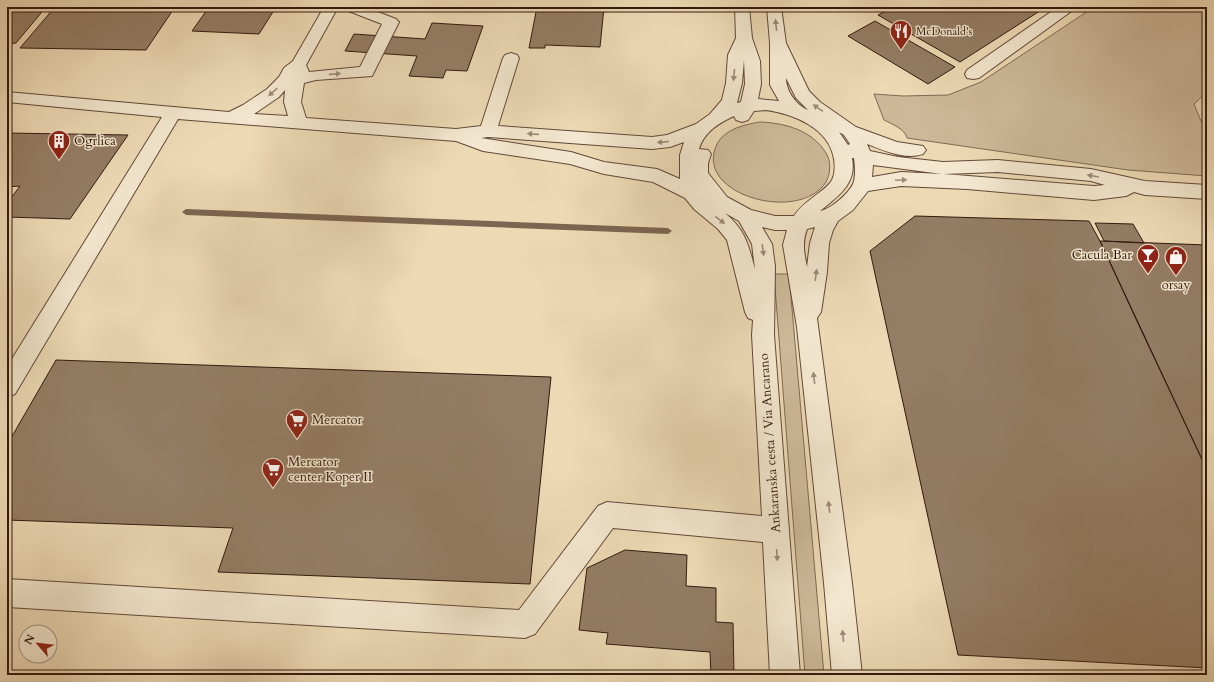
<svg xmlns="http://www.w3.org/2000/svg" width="1214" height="682" viewBox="0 0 1214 682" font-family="Cardo,serif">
<rect width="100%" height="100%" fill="#eddab5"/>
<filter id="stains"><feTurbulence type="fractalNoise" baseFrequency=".005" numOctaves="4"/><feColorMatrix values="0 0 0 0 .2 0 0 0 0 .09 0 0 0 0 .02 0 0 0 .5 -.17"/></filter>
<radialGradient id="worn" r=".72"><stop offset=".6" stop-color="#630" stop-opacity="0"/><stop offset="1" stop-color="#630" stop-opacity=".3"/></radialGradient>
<!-- green -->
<path fill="#cdb999" stroke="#806954" d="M 1094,7 L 1207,7 L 1207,92 L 1194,104 L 1201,121 L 1207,124 L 1207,176 L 1128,170 L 907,138 C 905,129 892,124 884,120 L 874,94 L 903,96 L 948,95 L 981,82 Z
M 760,122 C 785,123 812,130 826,153 C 831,161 831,173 826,182 C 800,223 699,196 715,149 C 721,130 742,125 760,122 Z
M 774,274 L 789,274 L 824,675 L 805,675 Z"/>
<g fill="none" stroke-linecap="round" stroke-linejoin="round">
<!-- stream -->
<path fill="#7d6551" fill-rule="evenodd" d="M 186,209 L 668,228 L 672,231 L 668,234 L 186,215 L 182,212 Z"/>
</g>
<!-- building -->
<path fill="#947d65" stroke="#33190f" d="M 7,7 L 46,7 L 16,43 L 7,44 Z
M 55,7 L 175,7 L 146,50 L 20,48 Z
M 209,7 L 276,7 L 259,34 L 192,31 Z
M 537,7 L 604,7 L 600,47 L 545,45 L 545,48 L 529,48 Z
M 893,7 L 1046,7 L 960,62 L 878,15 Z
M 875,21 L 955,67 L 928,84 L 848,36 Z
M 432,23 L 483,26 L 467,71 L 446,70 L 443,78 L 409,76 L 417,56 L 345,51 L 354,34 L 425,39 Z
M 7,133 L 128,135 L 70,219 L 7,217 L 7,200 L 11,198 L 20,186 L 7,187 Z
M 915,216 L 1089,221 L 1100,241 L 1207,470 L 1207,668 L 958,655 L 870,251 Z
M 1095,223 L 1133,224 L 1144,243 L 1104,241 Z
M 1100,241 L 1207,245 L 1207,470 L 1143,334 Z
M 56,360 L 551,377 L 530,584 L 218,572 L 233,528 L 7,520 L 7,445 Z
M 625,550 L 687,555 L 686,586 L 716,588 L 716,622 L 733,623 L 734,675 L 711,675 L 710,652 L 606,644 L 608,633 L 579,630 L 587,568 Z"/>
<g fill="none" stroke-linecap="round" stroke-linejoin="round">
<!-- minor casing -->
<g stroke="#624938" stroke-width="2">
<path id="minor" d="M 324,7 L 338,7 L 306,65 L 309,72 L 360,67 L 382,24 L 346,10 L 344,7 L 365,7 L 396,19 L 399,22 L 372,76 L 316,80 L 304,83 L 301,102 L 306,118 L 456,129 L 481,126 L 503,58 L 505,55 L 511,53 L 517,55 L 519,58 L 498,126 L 652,137 L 667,135 L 696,124 L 710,114 L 722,100 L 726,83 L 728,55 L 736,38 L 735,7 L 749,7 L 752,38 L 760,61 L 761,84 L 758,99 L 779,101 L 770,85 L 770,43 L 767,7 L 781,7 L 786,43 L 809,91 L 820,102 L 856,127 L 897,142 L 923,146 L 926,150 L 923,154 C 905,160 885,151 867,144 L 870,151 L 898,157 L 943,162 L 998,160 L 1091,169 L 1145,181 L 1207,185 L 1207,199 L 1145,195 L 1134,192 L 1126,196 L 1094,200 L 967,189 L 901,186 L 868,191 L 853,210 L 838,221 L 833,230 L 829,243 L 827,272 L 821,312 L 817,318 L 852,583 L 862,675 L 832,675 L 824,583 L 797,327 L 783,245 L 787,230 L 775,230 L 762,227 L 772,244 L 775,266 L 774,335 L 800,675 L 770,675 L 763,542 L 613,528 L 535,634 L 525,638 L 7,607 L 7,579 L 519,610 L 598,506 L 607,502 L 762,516 L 752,335 L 753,320 L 748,318 L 745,312 L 727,240 L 718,229 L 694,209 L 685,198 L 653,182 L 604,174 L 570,164 L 483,151 L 456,141 L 178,119 L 15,394 L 7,397 L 7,367 L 162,117 L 7,102 L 7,92 L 229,112 L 243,105 L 267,89 L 279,77 L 284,68 L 293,61 ZM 744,60 L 745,84 L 741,102 L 737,103 L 742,83 ZM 786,78 L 796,98 L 808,110 C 796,105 786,91 786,78 ZM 285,90 L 284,102 L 288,116 L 254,114 L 279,97 ZM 766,110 C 794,114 829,128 834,159 C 835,165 835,174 832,180 C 826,191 803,201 794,216 L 775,216 L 751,210 L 727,197 L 708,173 L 708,163 L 711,154 L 708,150 L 699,149 C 704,132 719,123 734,116 L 736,120 L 742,122 L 748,120 L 754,111 ZM 839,132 L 844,135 L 850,144 L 848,145 ZM 488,137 L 652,149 L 670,147 L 684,142 L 680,155 L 680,179 L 657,169 L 604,162 L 571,152 L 481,138 ZM 852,158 L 854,158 C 855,166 856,177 853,184 C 848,194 831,209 820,211 C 838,196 857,184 852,158 ZM 873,165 L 942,174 L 901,172 L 872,177 ZM 998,172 L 1091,181 L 1105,185 L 1094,186 L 944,174 ZM 725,213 L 739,221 L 752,244 L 755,269 C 748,244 746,231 725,213 ZM 815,227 L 810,243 L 807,267 C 804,253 802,242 807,229 Z
M 1058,7 L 1075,7 L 1073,10 L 979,78 L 973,79 L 967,78 L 965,74 L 967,70 Z"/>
</g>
<!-- minor -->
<use href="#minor" fill="#f3e7cf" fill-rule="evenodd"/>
</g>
<!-- one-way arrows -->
<defs><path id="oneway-solid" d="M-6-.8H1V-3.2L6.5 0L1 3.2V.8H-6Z"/></defs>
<g fill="#9d8a79">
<use href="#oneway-solid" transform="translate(776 25) rotate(-96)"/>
<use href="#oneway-solid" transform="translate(335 74) rotate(-4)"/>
<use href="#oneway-solid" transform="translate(734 75) rotate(95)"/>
<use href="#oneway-solid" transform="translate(273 92) rotate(138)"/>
<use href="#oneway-solid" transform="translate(818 108) rotate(-146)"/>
<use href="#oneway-solid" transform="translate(533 134) rotate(-176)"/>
<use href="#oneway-solid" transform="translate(663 142) rotate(175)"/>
<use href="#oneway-solid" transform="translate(1093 176) rotate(-170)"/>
<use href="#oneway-solid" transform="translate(901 180) rotate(-3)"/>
<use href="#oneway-solid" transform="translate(720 220) rotate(38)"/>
<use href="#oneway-solid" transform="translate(763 250) rotate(82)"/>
<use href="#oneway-solid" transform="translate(816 275) rotate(-82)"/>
<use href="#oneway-solid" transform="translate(814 378) rotate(-97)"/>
<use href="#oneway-solid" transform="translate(829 507) rotate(-97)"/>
<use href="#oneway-solid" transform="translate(777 555) rotate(86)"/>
<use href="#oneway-solid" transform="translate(843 636) rotate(-95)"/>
</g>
<!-- icons -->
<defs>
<g id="restaurant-pin" transform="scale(1.15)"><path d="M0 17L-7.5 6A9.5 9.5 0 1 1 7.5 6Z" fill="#8f2418" stroke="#f3e7cf"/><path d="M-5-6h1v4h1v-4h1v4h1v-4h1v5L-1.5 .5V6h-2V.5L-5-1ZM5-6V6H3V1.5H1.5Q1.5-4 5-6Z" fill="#fff"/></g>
<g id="building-pin" transform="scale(1.15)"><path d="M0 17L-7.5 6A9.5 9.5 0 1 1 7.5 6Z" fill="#8f2418" stroke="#f3e7cf"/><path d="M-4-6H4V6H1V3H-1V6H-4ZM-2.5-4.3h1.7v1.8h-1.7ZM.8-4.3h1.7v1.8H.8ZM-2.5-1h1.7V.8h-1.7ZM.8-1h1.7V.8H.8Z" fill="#fff"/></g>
<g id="bar-pin" transform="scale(1.15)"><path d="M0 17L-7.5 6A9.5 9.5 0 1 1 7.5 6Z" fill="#8f2418" stroke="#f3e7cf"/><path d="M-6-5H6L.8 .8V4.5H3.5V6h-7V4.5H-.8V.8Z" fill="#fff"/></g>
<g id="shop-pin" transform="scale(1.15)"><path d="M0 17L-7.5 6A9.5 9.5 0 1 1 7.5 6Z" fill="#8f2418" stroke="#f3e7cf"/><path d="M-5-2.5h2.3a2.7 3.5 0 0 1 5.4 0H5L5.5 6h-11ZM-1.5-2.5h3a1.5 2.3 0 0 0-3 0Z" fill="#fff"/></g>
<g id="supermarket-pin" transform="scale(1.15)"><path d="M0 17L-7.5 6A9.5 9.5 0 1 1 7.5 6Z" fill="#8f2418" stroke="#f3e7cf"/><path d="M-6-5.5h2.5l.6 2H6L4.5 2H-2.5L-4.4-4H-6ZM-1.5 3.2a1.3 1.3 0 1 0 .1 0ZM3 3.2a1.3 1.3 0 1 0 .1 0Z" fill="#fff"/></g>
</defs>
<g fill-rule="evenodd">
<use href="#restaurant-pin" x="901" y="31"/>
<use href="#building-pin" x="59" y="141"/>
<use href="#bar-pin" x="1148" y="255"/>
<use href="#shop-pin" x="1176" y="257"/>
<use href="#supermarket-pin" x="297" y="420"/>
<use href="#supermarket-pin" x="273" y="469"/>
</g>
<g text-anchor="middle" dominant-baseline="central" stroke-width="3" stroke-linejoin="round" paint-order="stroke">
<!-- far-poi labels -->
<g font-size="11" fill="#33190f" stroke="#f3e7cf" text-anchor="start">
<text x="916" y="31">McDonald's</text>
</g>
<!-- poi labels -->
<g font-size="13" fill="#33190f" stroke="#f3e7cf" text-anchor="start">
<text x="74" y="141">Ogrlica</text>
<text x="1132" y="255" text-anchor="end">Cacula Bar</text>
<text x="1176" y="285" text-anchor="middle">orsay</text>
<text x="312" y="420">Mercator</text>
<text x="288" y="462">Mercator<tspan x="288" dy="15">center Koper II</tspan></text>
</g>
<!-- street labels -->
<g font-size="13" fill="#33190f" stroke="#f3e7cf">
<text transform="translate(770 443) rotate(-94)">Ankaranska cesta / Via Ancarano</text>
</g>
</g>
<!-- margin -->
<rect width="1214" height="682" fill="none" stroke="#eddab5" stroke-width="24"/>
<rect x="8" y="8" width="1198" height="666" fill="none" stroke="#33190f" stroke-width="2"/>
<rect x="12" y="12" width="1190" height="658" fill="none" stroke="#33190f"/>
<!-- north arrow -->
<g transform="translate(38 644) rotate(298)"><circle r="19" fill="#f3e7cf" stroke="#a69582"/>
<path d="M0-3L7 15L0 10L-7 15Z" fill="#8f2418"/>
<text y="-6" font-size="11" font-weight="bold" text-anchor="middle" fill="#33190f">N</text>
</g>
<rect width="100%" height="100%" filter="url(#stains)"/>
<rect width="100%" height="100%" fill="url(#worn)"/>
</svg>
